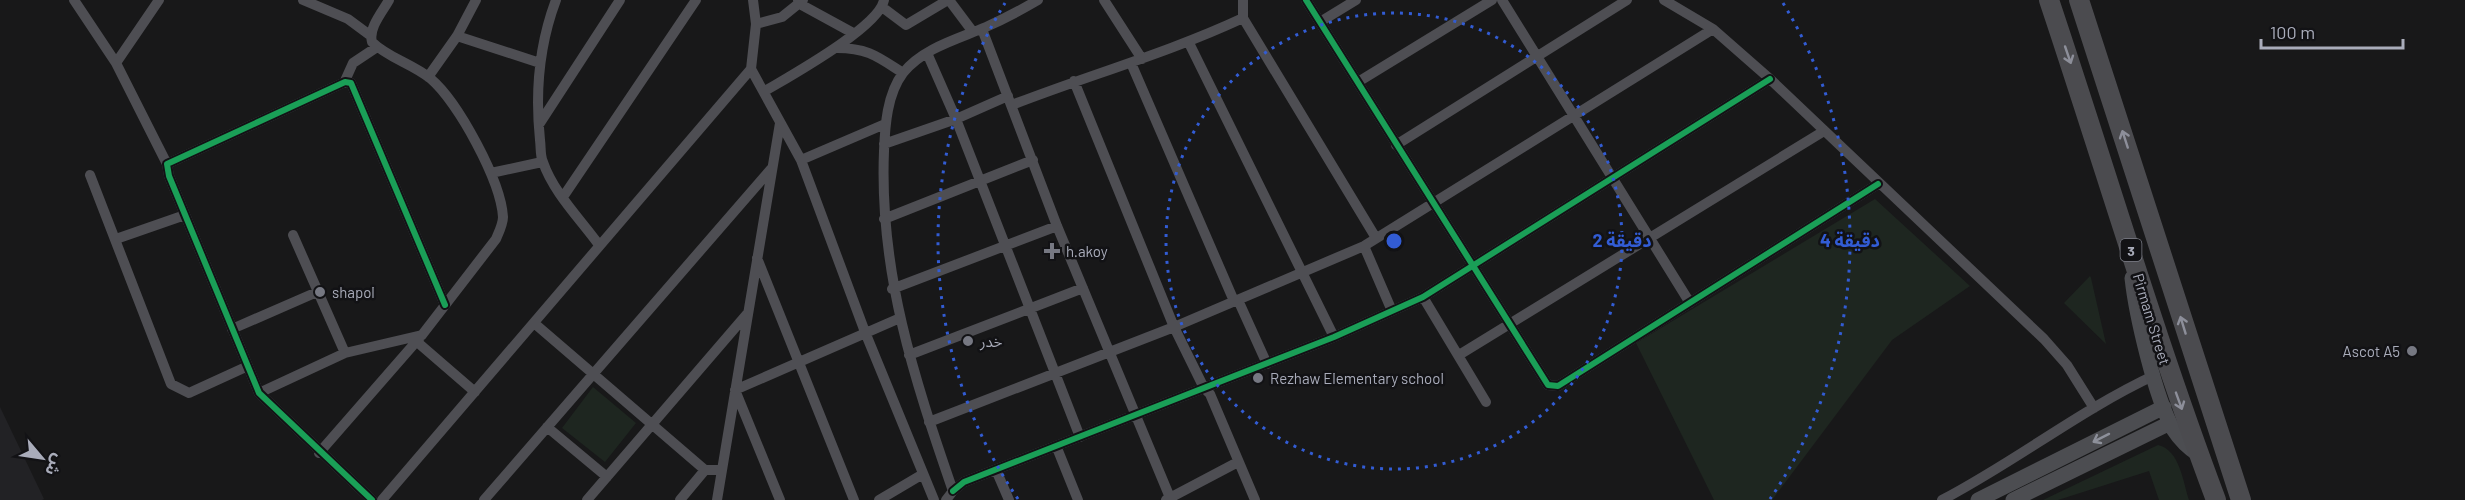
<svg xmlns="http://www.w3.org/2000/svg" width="2465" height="500" viewBox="0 0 2465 500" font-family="Barlow,'Noto Sans Arabic',sans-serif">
<rect width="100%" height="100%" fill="#181819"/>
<!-- built -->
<path fill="#222225" d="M 0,407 L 44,499 L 42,500 L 0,500 Z"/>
<!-- green -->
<path fill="#1e2620" d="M 1875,199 L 1970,286 L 1892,340 L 1772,500 L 1714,500 L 1636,343 Z
M 2090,276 L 2091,278 L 2106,344 L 2064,303 Z
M 593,387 L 636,423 L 605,462 L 562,428 Z
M 2158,445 C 2180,450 2183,482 2189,500 L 2159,500 L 2149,471 L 2058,500 L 2043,500 Z"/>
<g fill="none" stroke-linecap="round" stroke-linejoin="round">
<!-- street -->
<path stroke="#4e4e53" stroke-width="10" d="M 74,0 L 116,63 L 167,164
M 303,0 L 348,19 L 371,36
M 556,0 C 539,45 535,92 540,140 C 541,147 540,156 543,162 C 553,192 581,220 599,245
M 798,0 L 800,4 L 853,33
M 949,0 L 973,32
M 1104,0 L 1142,59
M 1243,0 L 1243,18 L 1376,238
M 1306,0 L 1548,385 L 1558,386 L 1878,184
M 1502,0 L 1690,303
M 1664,0 L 1713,29 L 1770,79 L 2044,339 L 2067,365 L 2094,408
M 882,7 L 906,25 L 948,0
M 1320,22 L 1356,0
M 756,24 L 782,17 L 803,0
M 982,29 L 1057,226 L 1171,500
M 457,36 L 540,63
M 1189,43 L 1334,337
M 837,48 C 868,48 878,57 903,73
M 927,53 L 956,119 L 1080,437
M 116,63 L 159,0
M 1131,63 L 1234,301
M 751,69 L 801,160 L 865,332 L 934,500
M 428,77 L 457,36 L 476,0
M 1074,81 L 1174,327 L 1204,388 L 1210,394 L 1255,500
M 1358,82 L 1492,0
M 344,83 L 353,63 L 377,47
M 765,91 C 790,76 879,27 884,0
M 1012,105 C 1089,75 1168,53 1243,18
M 540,123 L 620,0
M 884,144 L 956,119 L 1008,96
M 1396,145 L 1627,0
M 801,160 L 885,124
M 491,173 L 542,162
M 90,175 L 171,384 L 189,393 L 248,366
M 563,197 L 696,0
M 884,219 L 1033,160
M 293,235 L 345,353
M 116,239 L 185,215
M 1364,246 L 1392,311
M 757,258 L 854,500
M 892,289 L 1057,226
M 1423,297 L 1486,402
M 1238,300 L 1267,364
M 534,323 L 705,470 L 722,470
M 232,329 L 317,292
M 416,341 L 475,392
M 909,355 L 1083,288
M 1459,355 L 1824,131
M 259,393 L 345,353 L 422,335
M 929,422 L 1174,327 L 1364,246 L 1713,29
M 547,427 L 607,477
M 1057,448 L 1078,500
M 319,453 L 422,335 L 496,239 C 499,232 503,224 503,217 C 501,181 458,102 431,79 C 413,64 388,58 372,42 C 368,28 383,11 389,0
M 996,470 L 1009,500
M 953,491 L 964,482 L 1334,337 L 1423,297 L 1770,79
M 372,500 L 259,393 L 169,176 L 167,164 L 345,82 L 351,83 L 445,305
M 382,500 L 751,69 L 756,24 L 753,0
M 484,500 L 771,169
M 587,500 L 747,314
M 680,500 L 705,470
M 717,500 L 780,123
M 780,500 L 735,390 L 900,318
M 879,500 L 923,474
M 946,500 L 953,491 C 914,378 879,272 884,151 C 885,126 887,94 903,73 C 923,48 958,39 986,27 C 1004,19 1021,10 1038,0
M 1166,500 L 1238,462
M 1942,500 C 2015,462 2080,410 2155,375"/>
<!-- secondary -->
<path stroke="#4c4d51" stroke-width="15" d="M 2132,278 C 2136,315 2155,397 2173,429 C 2180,440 2188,448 2199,455
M 1978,500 L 2164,407
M 2013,500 L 2170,423"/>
<!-- highway -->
<path stroke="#4b4b4f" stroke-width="20" d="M 2049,0 C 2105,167 2154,335 2216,500
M 2079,0 L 2241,500"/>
<!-- cycleway casing -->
<g stroke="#121215" stroke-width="10">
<path id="cycleway" d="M 1306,0 L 1548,385 L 1558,386 L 1878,184
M 953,491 L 964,482 L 1334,337 L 1423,297 L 1770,79
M 372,500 L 259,393 L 169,176 L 167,164 L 345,82 L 351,83 L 445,305"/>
</g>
<!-- cycleway -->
<use href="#cycleway" stroke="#1a9f57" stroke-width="6"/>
</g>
<!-- one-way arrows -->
<defs><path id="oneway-shaft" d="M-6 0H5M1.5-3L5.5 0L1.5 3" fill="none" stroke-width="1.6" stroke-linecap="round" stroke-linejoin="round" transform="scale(1.5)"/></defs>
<g stroke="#8d8f9a">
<use href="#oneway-shaft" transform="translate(2068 55) rotate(71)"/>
<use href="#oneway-shaft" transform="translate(2125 139) rotate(-108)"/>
<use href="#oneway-shaft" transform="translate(2183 325) rotate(-107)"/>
<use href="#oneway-shaft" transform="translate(2179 401) rotate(70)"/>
</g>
<use stroke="#8d909a" href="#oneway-shaft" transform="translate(2101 438) rotate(153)"/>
<!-- distance rings -->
<g fill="none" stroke="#325cd4" stroke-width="3" stroke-dasharray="3 6">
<circle cx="1394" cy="241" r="228"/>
<path d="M1018 499A456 456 0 0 1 1005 3M1783 3A456 456 0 0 1 1770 499"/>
</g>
<!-- markers -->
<g fill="#767882" stroke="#121215" stroke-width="2">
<path d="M1049 242h6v6h6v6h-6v6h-6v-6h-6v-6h6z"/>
<circle cx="320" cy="292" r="6"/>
<circle cx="968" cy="341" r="6"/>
<circle cx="2412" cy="351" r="6"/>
<circle cx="1258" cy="378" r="6"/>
</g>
<g text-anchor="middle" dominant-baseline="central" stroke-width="5" stroke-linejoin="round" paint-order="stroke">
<!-- shield labels -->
<rect fill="#121215" stroke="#7c7e88" stroke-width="1.5" x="2120.5" y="239" width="21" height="22" rx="4.5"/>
<g font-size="14" font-weight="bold" fill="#a9acba">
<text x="2131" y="250">3</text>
</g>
<!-- poi labels -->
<g font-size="15" fill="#a9acba" stroke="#121215" text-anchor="start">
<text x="1066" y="251">h.akoy</text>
<text x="332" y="292">shapol</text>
<text x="980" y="341">خدر</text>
<text x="2400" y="351" text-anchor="end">Ascot A5</text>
<text x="1270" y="378">Rezhaw Elementary school</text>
</g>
<!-- street labels -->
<g font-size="15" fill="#a9acba" stroke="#121215">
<text transform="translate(2152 319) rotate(73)">Pirmam Street</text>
</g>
</g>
<circle cx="1394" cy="241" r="9" fill="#325cd4" stroke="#121215" stroke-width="3"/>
<g font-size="18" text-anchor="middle" font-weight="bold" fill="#325cd4" stroke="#121215" stroke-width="5" stroke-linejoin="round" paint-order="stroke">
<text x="1622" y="247">2 دقيقة</text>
<text x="1850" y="247">4 دقيقة</text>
</g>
<!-- north arrow -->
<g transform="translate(42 458) rotate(119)" stroke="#121215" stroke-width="4.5" paint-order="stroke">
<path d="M0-4.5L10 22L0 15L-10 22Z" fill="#a9acba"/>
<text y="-9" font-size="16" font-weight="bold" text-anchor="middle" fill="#a9acba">ش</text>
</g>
<!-- scale -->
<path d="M2261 39v9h142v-9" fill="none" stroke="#a9acba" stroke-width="3"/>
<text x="2270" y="39" font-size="18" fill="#a9acba" stroke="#121215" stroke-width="4.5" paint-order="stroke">100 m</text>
</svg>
